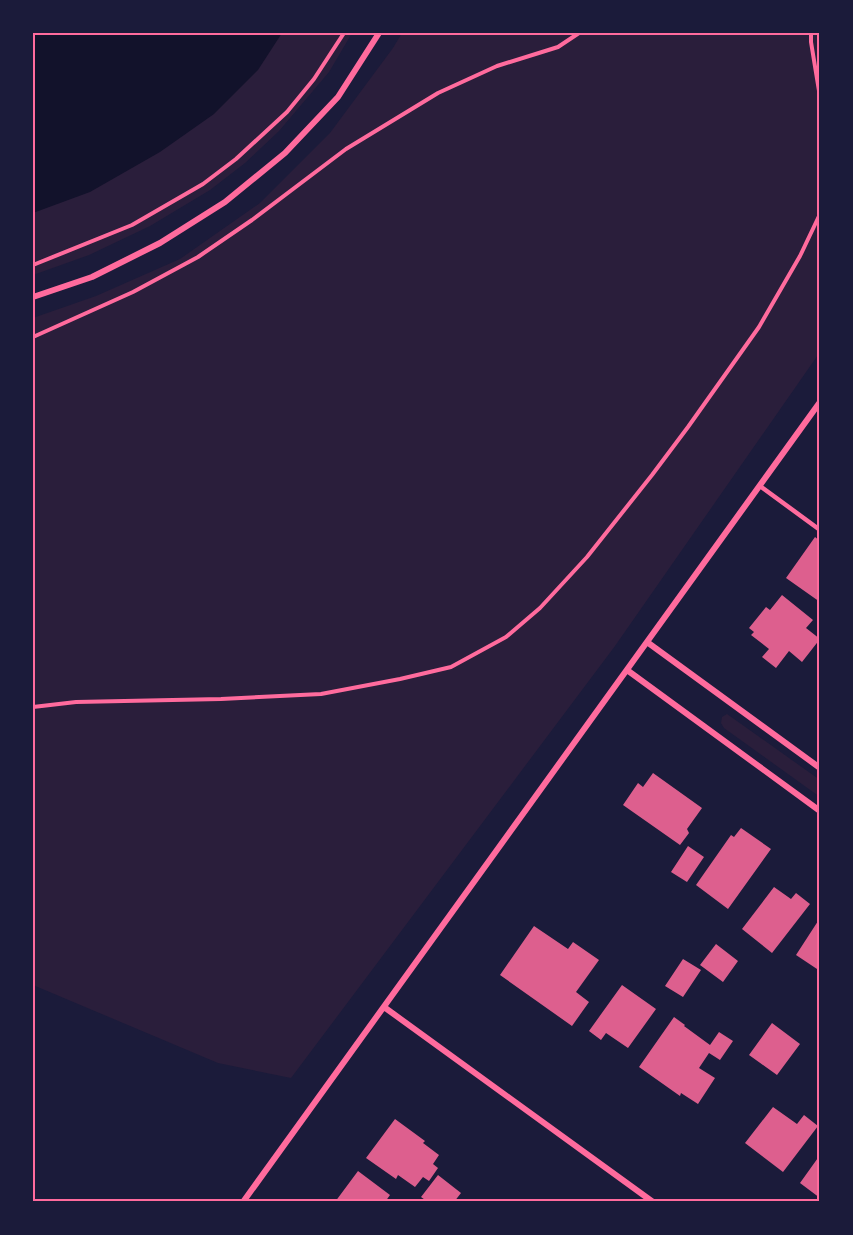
<svg xmlns="http://www.w3.org/2000/svg" width="853" height="1235" viewBox="0 0 853 1235" font-family="Signika,sans-serif">
<rect width="100%" height="100%" fill="#1b1b3a"/>
<!-- green -->
<path fill="#2a1e3b" d="M 33,33 L 352,33 L 329,72 L 279,131 L 245,163 L 210,190 L 150,226 L 89,255 L 33,275 Z
M 402,33 L 820,33 L 820,352 L 615,646 L 291,1078 L 218,1063 L 33,985 L 33,318 L 96,296 L 180,259 L 260,203 L 330,133 L 393,48 Z
M 727,714 L 820,780 L 820,797 L 724,728 L 721,723 L 722,717 Z"/>
<!-- water -->
<path fill="#12122b" d="M 33,33 L 282,33 L 258,70 L 214,114 L 160,152 L 90,192 L 33,213 Z"/>
<!-- building -->
<path fill="#dd5f8e" d="M 815,537 L 820,541 L 820,602 L 786,578 Z
M 782,595 L 813,620 L 806,628 L 820,639 L 802,662 L 789,651 L 776,668 L 762,657 L 769,649 L 751,635 L 754,632 L 749,628 L 766,607 L 770,610 Z
M 653,773 L 702,808 L 687,829 L 689,833 L 680,845 L 623,805 L 638,783 L 643,787 Z
M 741,828 L 771,849 L 728,909 L 696,885 L 731,835 L 734,837 Z
M 688,846 L 704,857 L 687,882 L 671,872 Z
M 774,887 L 791,899 L 796,893 L 810,904 L 772,953 L 742,929 Z
M 820,918 L 820,971 L 796,955 Z
M 534,926 L 568,949 L 573,942 L 599,960 L 576,992 L 589,1002 L 572,1026 L 500,975 Z
M 716,944 L 738,961 L 723,982 L 700,965 Z
M 683,959 L 701,970 L 683,997 L 665,986 Z
M 622,985 L 656,1009 L 628,1048 L 606,1033 L 601,1040 L 589,1031 Z
M 674,1017 L 685,1025 L 684,1026 L 710,1045 L 719,1032 L 733,1041 L 720,1060 L 709,1053 L 699,1068 L 715,1078 L 698,1104 L 681,1093 L 680,1096 L 639,1067 Z
M 772,1023 L 800,1044 L 777,1075 L 749,1055 Z
M 773,1107 L 797,1124 L 804,1115 L 818,1126 L 783,1172 L 745,1143 Z
M 395,1119 L 425,1141 L 423,1143 L 439,1155 L 433,1164 L 438,1168 L 429,1181 L 423,1177 L 415,1187 L 398,1175 L 396,1179 L 366,1158 Z
M 820,1155 L 820,1198 L 800,1183 Z
M 358,1171 L 390,1195 L 385,1202 L 335,1202 Z
M 438,1175 L 461,1193 L 454,1202 L 428,1202 L 421,1197 Z"/>
<g fill="none" stroke-linecap="round" stroke-linejoin="round">
<!-- path -->
<path stroke="#ff6b9d" stroke-width="4" d="M 811,33 L 811,42 L 820,97
M 33,265 L 132,225 L 203,184 L 236,159 L 287,112 L 314,79 L 344,33
M 33,337 L 133,292 L 198,257 L 252,220 L 346,149 L 438,93 L 497,66 L 558,47 L 579,33
M 33,707 L 76,702 L 221,699 L 321,694 L 400,679 L 451,667 L 506,637 L 540,608 L 587,557 L 652,475 L 688,427 L 759,327 L 800,256 L 820,214"/>
<!-- service -->
<path stroke="#ff6b9d" stroke-width="4.5" d="M 760,486 L 820,530"/>
<!-- minor -->
<path stroke="#ff6b9d" stroke-width="6" d="M 33,297 L 92,277 L 160,243 L 225,202 L 285,153 L 338,97 L 379,33
M 647,642 L 820,768
M 627,670 L 820,811
M 384,1007 L 653,1202
M 243,1202 L 820,402"/>
</g>
<!-- border -->
<rect width="853" height="1235" fill="none" stroke="#1b1b3a" stroke-width="69"/>
<rect x="34" y="34" width="784" height="1166" fill="none" stroke="#ff6b9d" stroke-width="2"/>
</svg>
